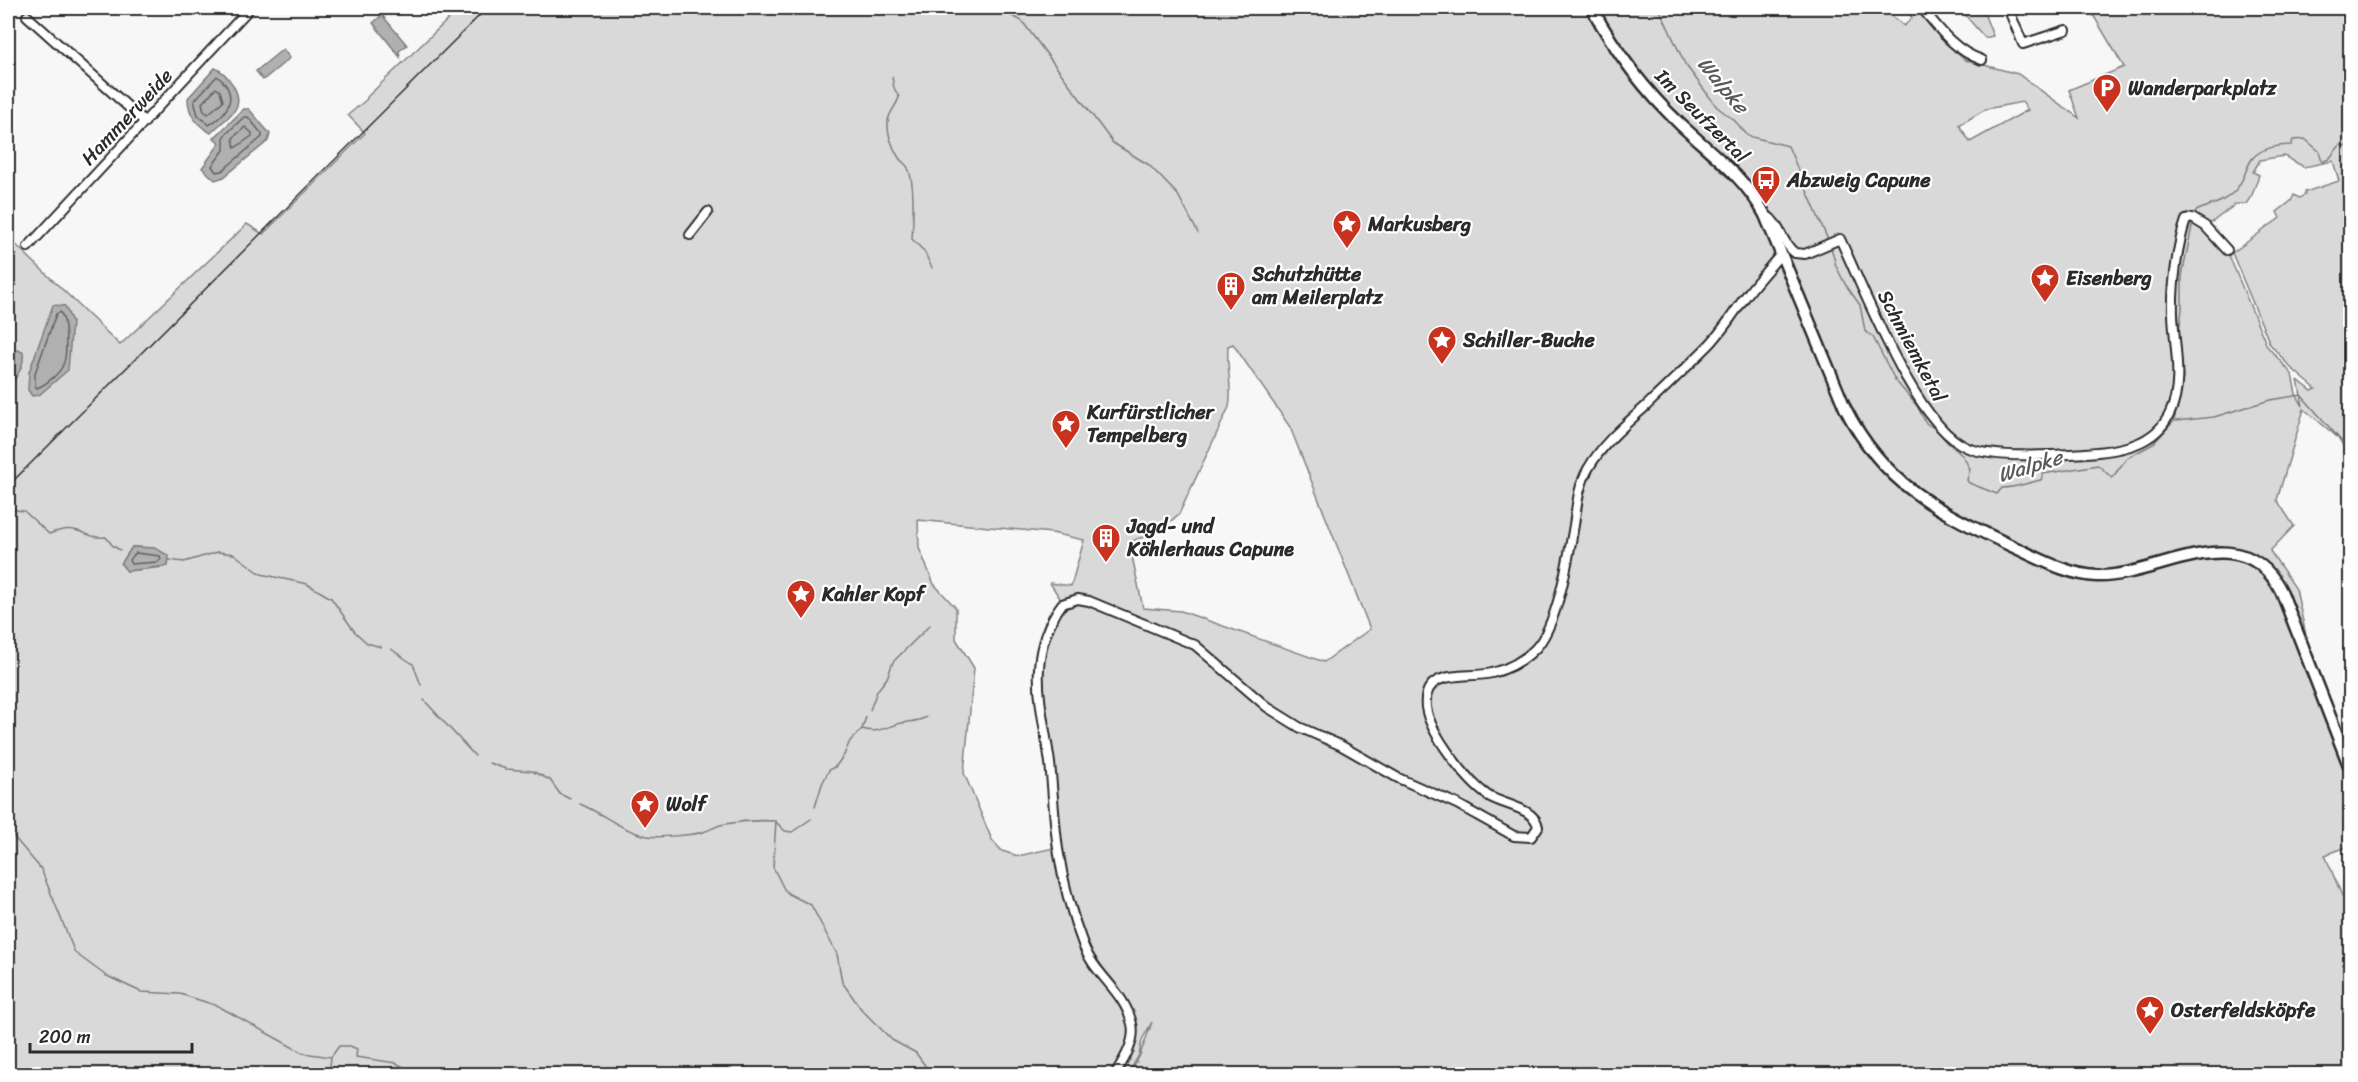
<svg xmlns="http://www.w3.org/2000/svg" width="2358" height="1082" viewBox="0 0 2358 1082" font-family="Sriracha,sans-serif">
<rect width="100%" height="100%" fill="#f7f7f7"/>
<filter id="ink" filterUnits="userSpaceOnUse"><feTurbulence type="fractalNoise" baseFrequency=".0167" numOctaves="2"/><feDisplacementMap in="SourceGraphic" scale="12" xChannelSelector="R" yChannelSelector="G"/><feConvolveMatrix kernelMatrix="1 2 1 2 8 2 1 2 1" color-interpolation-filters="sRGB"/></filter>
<g filter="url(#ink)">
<!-- green -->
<path fill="#d9d9d9" stroke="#828282" stroke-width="1.5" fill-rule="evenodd" d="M 460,8 L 1882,8 L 1904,26 L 1912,18 L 1906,8 L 1916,8 L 1951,48 L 1965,60 L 2018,74 L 2079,118 L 2069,90 L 2124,67 L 2089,8 L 2350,8 L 2350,457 L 2343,442 L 2304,409 L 2277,500 L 2294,526 L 2270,551 L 2296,589 L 2312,663 L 2350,763 L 2350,853 L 2347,847 L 2325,855 L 2350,915 L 2350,1074 L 1130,1074 L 1140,1055 L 1152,1022 L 1142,1040 L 1139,1055 L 1128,1074 L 8,1074 L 8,237 L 120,345 L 247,224 L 263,234 L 365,133 L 348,115 L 367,99 L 367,97 ZM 2022,102 L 2028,110 L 1970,142 L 1959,125 L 1986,109 ZM 2284,156 L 2304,167 L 2333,161 L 2339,181 L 2305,192 L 2305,195 L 2299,198 L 2294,195 L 2291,201 L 2277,212 L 2280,218 L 2232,253 L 2270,344 L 2290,367 L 2316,389 L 2312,391 L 2298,380 L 2303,406 L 2296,394 L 2292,374 L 2267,346 L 2228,253 L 2216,235 L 2187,220 L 2208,225 L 2236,204 L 2246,204 L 2252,195 L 2259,175 L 2253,172 L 2260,160 ZM 1233,344 L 1290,427 L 1370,629 L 1324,662 L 1181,611 L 1143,608 L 1129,542 L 1158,532 L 1179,514 L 1229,407 C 1233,387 1226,367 1228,346 ZM 918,520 L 1052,533 L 1084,540 L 1071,586 L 1050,583 L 1061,600 L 1036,675 L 1049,769 L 1054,848 L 1018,856 L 1002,851 L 992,840 L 964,773 L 974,668 L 956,639 L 956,608 L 934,584 L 919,548 ZM 132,547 L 155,548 L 163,567 L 127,571 L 121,564 Z
M 1959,8 L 1982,8 L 1993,36 L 1985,38 Z"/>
<!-- water -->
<path fill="#b0b0b0" stroke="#7b7b7b" stroke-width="1.5" d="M 382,15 L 407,45 L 399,51 L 400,57 L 373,23 Z
M 283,49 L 290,58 L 263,80 L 256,71 Z
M 215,68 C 227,73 243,94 236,108 C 231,117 218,125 211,133 C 197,125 188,115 188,98 Z
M 244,109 L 249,109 L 270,134 L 268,141 L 224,177 L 215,180 L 202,168 L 220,143 L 214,138 Z
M 53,305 L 65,306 L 72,322 L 68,370 L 39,395 L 32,396 L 28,390 L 29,372 Z
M 18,350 L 23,352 C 25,366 16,378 8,388 L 8,353 Z
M 132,547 L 155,548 L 169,556 L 168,566 L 127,571 L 121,564 Z"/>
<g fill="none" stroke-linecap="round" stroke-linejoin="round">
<!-- shore -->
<path stroke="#606060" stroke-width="1.5" d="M 217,76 C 239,93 230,113 209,125 L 198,115 L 194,101 Z
M 216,88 L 220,91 L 223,101 L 208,114 L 204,111 L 202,103 Z
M 244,117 L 248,117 L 262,134 L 262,137 L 222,171 L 216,172 L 212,166 L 224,150 L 224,136 Z
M 245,127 L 252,133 L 252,136 L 235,148 L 233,138 Z
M 60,312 C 67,320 68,357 62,367 C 58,375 45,385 37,388 L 35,386 L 35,373 L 56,314 Z
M 136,553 L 160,556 L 161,559 L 158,562 L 131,564 L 129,560 Z"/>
<!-- stream -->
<path stroke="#7b7b7b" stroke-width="1.5" d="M 996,8 L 1022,21 L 1113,143 L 1149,165 L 1178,195 L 1198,233
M 1659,8 L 1685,64 L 1717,107 L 1734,120 L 1748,136 L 1788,146 L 1828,240
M 892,77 L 894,88 L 899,97 C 897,106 888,113 888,122 C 887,133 893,149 899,158 C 902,162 907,165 908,168 C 915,183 913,223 912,239 L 924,251 L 932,268
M 2195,217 L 2196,211 C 2213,203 2218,206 2234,192 C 2244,182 2245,169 2252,159 C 2260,148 2279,145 2291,145 L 2293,140 L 2305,139 L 2319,151 L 2322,162 L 2329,159 L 2340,145 L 2350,147
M 1831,247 L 1836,266 L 1845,284 L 1860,305 L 1865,331 L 1873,337 L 1895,380 L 1917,406 L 1926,423 L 1938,431 L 1947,442 L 1963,456 L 1970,469 L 1967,480 L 1969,483 L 1997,494 L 2002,488 C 2016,488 2027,483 2041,480 L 2043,474 L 2098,465 L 2112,478 L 2127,458 L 2153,444 L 2174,421 L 2183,378 L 2179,333 L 2182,309 L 2182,276 L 2193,221
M 2176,421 L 2214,417 L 2270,400 L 2301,395 L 2338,437 L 2350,458
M 8,509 L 24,511 L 49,534 C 81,521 83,540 106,537 L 113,546 L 120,550
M 169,560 L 184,562 L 218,552 L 234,554 L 261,574 L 307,584 L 331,598 L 355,632 L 367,643 L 381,647
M 391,649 L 413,664 L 421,685
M 424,700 L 475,756
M 870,710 L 877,691 L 887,678 L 893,662 L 930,625
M 862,729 C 876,733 882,729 895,725 C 905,721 915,723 927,717
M 489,763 L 506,769 L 532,771 L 550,780 L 560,794 L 570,799
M 580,804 C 604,814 622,831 647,836 C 658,838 693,835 703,832 C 711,830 717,825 725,824 C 742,821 759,820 776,821 L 773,867 L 784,889 L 789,894 L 811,905 L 837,954 L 842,982 L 862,1010 L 892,1040 L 916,1053 L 931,1074
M 815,807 L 822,784 L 829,770 L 836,766 L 844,755 L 850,741 L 862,729 L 866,717
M 777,823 L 785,831 L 792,832 L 811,819
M 8,830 L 41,869 L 75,953 L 105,975 L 141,992 L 180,994 L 218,1006 L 303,1053 L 331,1057 L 329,1074
M 331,1057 L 339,1046 L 350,1046 L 357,1049 L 356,1057 L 396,1063 L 416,1074"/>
<!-- minor casing -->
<g stroke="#2b2b2b" stroke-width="12">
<path id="minor" d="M 1922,8 C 1939,29 1955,51 1982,60
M 2008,8 L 2023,44 L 2066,30
M 27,16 L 145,122
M 1766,215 C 1781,224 1781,243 1795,253 L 1805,254 L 1840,239 C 1864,289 1917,429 1968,448 C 1997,459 2054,455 2085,453 C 2118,451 2155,446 2170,413 C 2184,384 2174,345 2173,314 C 2172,287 2177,246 2186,220 L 2192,218 L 2205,226 L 2227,250
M 690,235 L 708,212
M 28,247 L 250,8
M 1115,1074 C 1124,1060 1136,1041 1132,1024 C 1125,992 1095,975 1084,947 C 1072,916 1063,882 1058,849 C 1054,821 1053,792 1050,763 C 1046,732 1037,699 1039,668 C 1040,646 1049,621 1062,604 L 1078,599 L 1089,601 L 1195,645 L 1267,707 L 1299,727 L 1340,745 L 1398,778 L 1457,804 L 1514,836 L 1531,837 L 1538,827 C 1535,807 1501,805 1487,795 C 1466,780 1429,732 1426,707 C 1422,667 1467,679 1492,673 C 1508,669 1523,661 1535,649 C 1558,625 1568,559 1574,525 C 1577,505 1578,487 1588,469 C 1603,443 1624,426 1646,406 C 1667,386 1688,366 1708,346 C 1724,330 1735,310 1749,292 C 1759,279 1770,267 1781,254"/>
</g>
<!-- major casing -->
<g stroke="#2b2b2b" stroke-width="15">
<path id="major" d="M 1592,8 C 1615,51 1645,91 1681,125 C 1711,153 1745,177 1765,215 L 1845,408 C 1885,487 1940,512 2016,548 C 2042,560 2069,575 2097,576 C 2158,578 2243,512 2282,593 L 2350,768"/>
</g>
<!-- minor -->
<use href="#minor" stroke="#fff" stroke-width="8"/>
<!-- major -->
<use href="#major" stroke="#fff" stroke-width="10"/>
<!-- rail -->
<path stroke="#2b2b2b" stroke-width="1.5" d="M 8,486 L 487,8"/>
</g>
</g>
<!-- icons -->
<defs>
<g id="parking-pin" transform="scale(1.5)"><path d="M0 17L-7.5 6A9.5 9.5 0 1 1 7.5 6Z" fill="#c8321e" stroke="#fff"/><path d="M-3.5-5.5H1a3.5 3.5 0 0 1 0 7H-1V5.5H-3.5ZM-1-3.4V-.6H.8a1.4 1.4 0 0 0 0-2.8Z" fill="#fff"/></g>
<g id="bus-pin" transform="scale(1.5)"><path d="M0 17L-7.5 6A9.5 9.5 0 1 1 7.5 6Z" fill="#c8321e" stroke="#fff"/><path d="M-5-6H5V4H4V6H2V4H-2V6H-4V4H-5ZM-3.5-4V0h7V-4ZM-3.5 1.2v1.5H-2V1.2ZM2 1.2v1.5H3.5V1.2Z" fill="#fff"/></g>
<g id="sight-pin" transform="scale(1.5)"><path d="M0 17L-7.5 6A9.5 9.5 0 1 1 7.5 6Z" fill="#c8321e" stroke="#fff"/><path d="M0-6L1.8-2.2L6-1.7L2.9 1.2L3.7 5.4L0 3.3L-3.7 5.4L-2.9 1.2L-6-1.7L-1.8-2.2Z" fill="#fff"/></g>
<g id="building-pin" transform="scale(1.5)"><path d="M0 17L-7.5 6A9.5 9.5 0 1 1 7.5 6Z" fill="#c8321e" stroke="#fff"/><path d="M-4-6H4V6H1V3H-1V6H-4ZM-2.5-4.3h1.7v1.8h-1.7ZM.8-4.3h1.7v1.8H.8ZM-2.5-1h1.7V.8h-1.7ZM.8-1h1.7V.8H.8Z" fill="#fff"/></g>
</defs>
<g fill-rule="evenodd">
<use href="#parking-pin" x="2107" y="88"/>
<use href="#bus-pin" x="1766" y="180"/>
<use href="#sight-pin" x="1347" y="224"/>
<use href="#sight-pin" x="2045" y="278"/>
<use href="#building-pin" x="1231" y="286"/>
<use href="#sight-pin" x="1442" y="340"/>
<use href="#sight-pin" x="1066" y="424"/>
<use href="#building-pin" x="1106" y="538"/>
<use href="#sight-pin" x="801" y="594"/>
<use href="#sight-pin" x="645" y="804"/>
<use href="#sight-pin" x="2150" y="1010"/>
</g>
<g text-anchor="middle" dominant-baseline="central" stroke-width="4.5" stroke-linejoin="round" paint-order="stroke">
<!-- poi labels -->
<g font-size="20" font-weight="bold" fill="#2b2b2b" stroke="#fff" text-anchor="start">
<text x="2128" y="88">Wanderparkplatz</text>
<text x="1787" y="180">Abzweig Capune</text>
<text x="1368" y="224">Markusberg</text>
<text x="1252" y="274">Schutzhütte<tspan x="1252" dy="23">am Meilerplatz</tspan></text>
<text x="2066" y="278">Eisenberg</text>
<text x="1463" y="340">Schiller-Buche</text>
<text x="1087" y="412">Kurfürstlicher<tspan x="1087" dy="23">Tempelberg</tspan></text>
<text x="1127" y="526">Jagd- und<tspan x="1127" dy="23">Köhlerhaus Capune</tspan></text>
<text x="822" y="594">Kahler Kopf</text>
<text x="666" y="804">Wolf</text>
<text x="2171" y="1010">Osterfeldsköpfe</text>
</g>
<!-- street labels -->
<g font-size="20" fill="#2b2b2b" stroke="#fff">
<text transform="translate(1702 116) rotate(45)">Im Seufzertal</text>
<text transform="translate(127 117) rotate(-47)">Hammerweide</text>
<text transform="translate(1912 346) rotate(62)">Schmiemketal</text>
</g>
<!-- water labels -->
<g font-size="21" font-style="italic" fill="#5a5a5a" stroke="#fff">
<text transform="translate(1723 85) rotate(50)">Walpke</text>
<text transform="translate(2030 466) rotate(-17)">Walpke</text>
</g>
</g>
<!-- margin -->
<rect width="2358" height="1082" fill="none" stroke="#fff" stroke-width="30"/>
<rect x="15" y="15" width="2328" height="1052" fill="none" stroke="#2b2b2b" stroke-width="2" filter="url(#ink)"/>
<!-- scale -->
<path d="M30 1043v9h162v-9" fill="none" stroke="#2b2b2b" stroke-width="3"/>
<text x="39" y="1043" font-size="18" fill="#2b2b2b" stroke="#ffffff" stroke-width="4.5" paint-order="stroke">200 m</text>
</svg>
